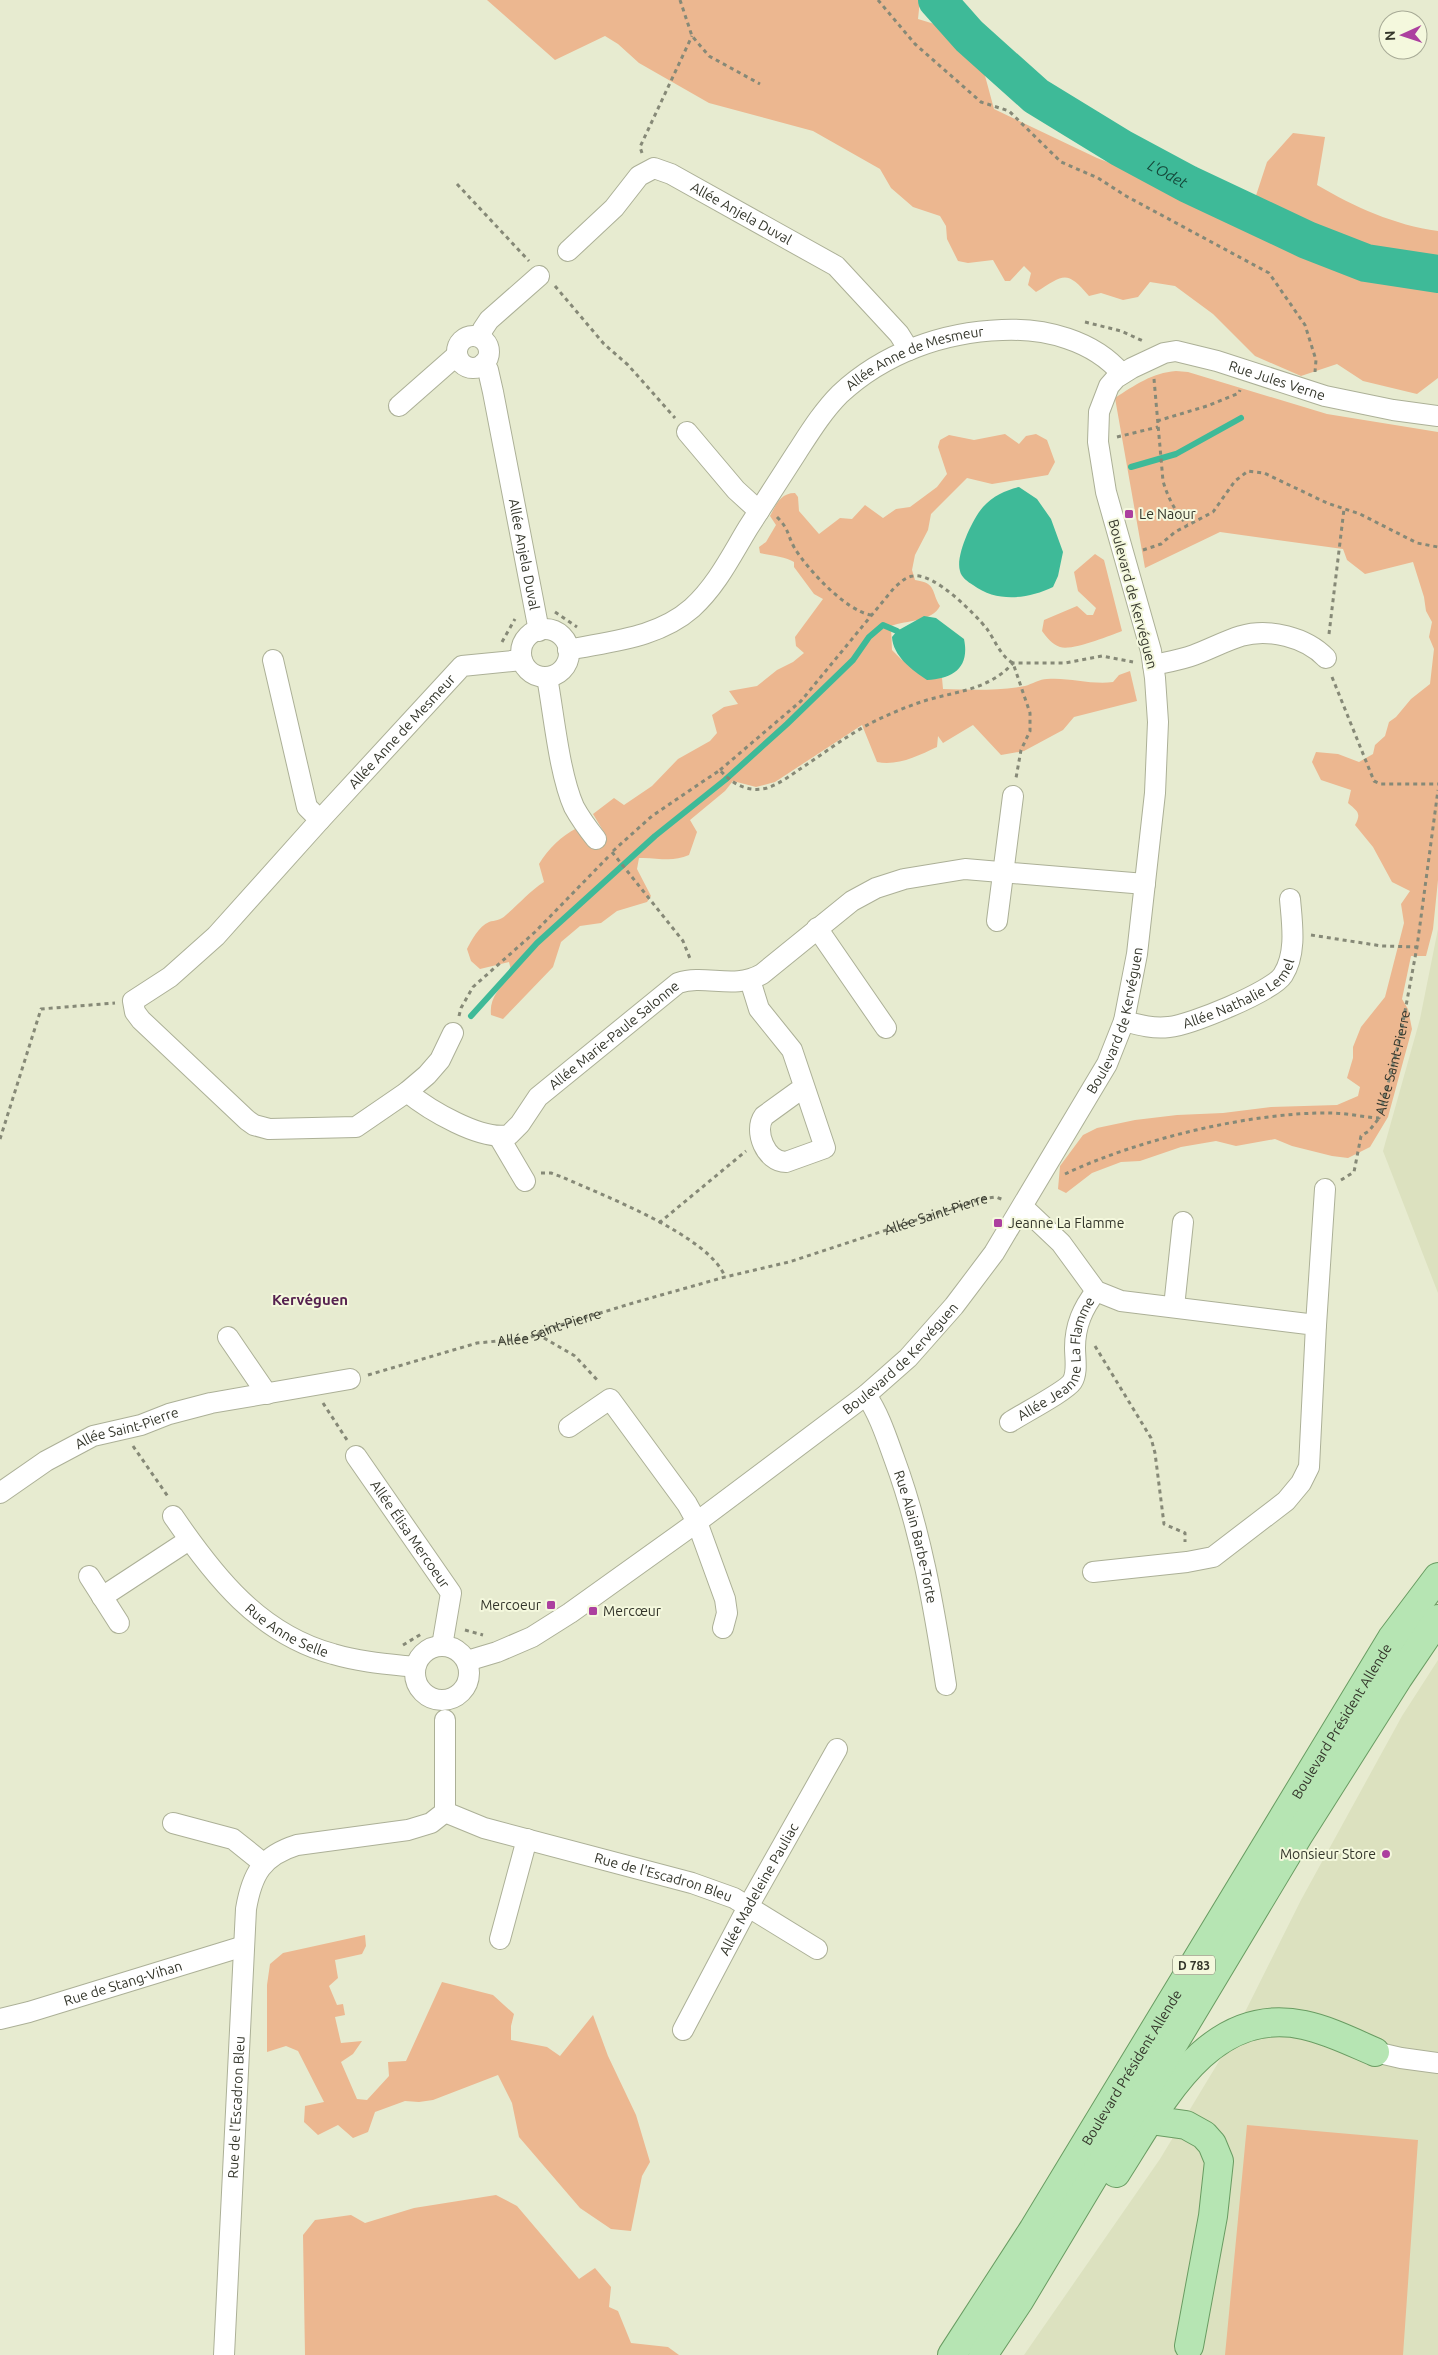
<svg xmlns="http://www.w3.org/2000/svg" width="1438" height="2355" viewBox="0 0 1438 2355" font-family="Ubuntu,sans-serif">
<rect width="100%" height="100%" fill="#e7ebd0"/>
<!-- built -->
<path fill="#dce1bf" d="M 1438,929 L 1438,1293 L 1383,1151 L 1420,1019 Z
M 1438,1660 L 1438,2355 L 1024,2355 L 1160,2159 L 1227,2048 L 1301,1900 L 1402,1716 Z"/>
<!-- green -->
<path fill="#ecb790" d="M 487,0 L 920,0 L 918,19 L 941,26 L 984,72 L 994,109 L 1097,158 L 1165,184 L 1245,229 L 1267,162 L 1293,133 L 1325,137 L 1317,185 C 1355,207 1394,225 1438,231 L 1438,378 L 1417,394 L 1363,381 L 1337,364 L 1301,376 L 1255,356 L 1213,314 L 1175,286 L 1150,282 L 1138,297 L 1123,300 L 1101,293 L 1089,296 C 1066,269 1064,275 1036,292 L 1028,285 L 1031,273 L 1024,266 L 1010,281 L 1005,281 L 993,260 L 968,263 L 958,261 L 947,239 L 946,226 L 940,216 L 913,207 L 891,188 L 880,169 L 813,131 L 709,103 L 639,63 L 618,44 L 605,36 L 555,60 Z
M 1176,371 L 1188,372 L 1327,414 L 1438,432 L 1438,880 L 1433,929 L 1426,956 L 1411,956 L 1402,999 L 1408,1009 L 1412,1029 L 1388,1117 L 1370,1147 L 1348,1158 L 1332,1156 L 1292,1146 L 1275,1139 L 1236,1146 L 1216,1141 L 1181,1147 L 1140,1161 L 1121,1162 L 1092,1173 L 1066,1193 L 1058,1189 L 1060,1166 L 1083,1135 L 1097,1128 L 1135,1120 L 1177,1115 L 1223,1113 L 1271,1107 L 1337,1105 L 1358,1096 L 1360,1087 L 1347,1078 L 1353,1058 L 1353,1047 L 1361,1027 L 1385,997 L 1404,923 L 1401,904 L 1410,891 L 1392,882 L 1373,847 L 1355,825 C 1362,813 1357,811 1348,803 L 1351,790 L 1321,780 L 1312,762 L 1316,752 L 1338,754 L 1359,762 L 1373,754 L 1375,745 L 1385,736 L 1389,722 L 1396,717 L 1411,699 L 1430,684 L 1434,649 L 1429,637 L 1432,622 L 1426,611 L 1424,597 L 1413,562 L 1365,574 L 1347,560 L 1343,549 L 1220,532 L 1145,568 L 1115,398 C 1135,385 1152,373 1176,371 Z
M 1005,434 L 1019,444 L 1026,436 L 1036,434 L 1047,440 L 1055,462 L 1048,475 L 992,484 L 967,478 L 931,514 L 928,530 L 915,555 L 912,570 L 915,580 C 937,583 931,592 940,606 C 932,622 907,620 891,626 L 892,650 L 902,660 L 921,666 L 942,678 L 943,689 C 970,690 998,691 1025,686 C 1032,684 1040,679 1047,679 C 1069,677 1091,685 1113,682 L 1119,675 L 1130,671 L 1137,701 L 1074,717 L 1063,730 L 1024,751 L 1001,755 L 973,725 L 943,743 L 938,736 L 937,747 C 918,756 898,766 877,762 L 862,725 L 775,782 L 756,787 L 733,781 L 725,791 L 690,820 L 697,832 L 689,855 C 671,863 657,857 639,858 L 637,869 L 651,896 L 647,902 L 617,911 L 601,923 L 580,926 L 561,942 L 553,967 L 503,1019 L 491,1015 C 489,997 501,987 512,974 L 509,962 L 480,969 L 471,961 L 467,949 C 471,941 479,926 489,922 C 495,920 500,921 506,915 C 519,904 530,891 544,882 L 539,864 C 548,849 561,836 577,828 L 583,839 L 592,843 L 605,834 L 593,814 L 614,798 L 624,805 L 652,786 L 678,759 L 710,741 L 717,733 L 712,715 L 724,707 L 738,704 L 729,691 L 757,686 L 777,670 L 793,662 L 804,653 L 796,646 L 795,637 L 823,599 L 814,594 L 794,567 L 794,562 C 787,557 769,555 760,553 L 759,547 L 766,542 L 776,525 L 770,516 C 776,505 780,493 795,493 L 798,497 L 799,511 L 819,534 L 840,518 L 852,519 L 865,505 L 883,518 L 896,509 L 910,507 L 937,487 L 947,474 L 938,447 L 940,440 L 949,435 L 974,440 Z
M 1095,554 L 1104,560 L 1122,631 C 1109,636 1072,651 1060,647 C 1052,644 1047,638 1042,631 L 1044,620 L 1077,606 L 1087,615 L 1093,615 L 1096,608 L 1078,591 L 1074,572 Z
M 365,1935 L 366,1946 L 362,1954 L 335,1960 L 338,1978 L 329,1986 L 337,2005 L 343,2004 L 345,2015 L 335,2017 L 341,2043 L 362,2041 L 353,2054 L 341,2062 L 357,2099 L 367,2100 L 389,2076 L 388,2062 L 406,2061 L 442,1982 L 493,1995 L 514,2014 L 511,2026 L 511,2040 L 547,2047 L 560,2056 L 593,2015 L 608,2056 L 636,2115 L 650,2162 L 642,2176 L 631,2231 L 611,2229 L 580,2208 L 519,2137 L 512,2103 L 498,2075 L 433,2100 L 419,2102 L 405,2101 L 375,2112 L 368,2132 L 353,2138 L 338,2125 L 318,2135 L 304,2122 L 305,2106 L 324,2102 L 298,2051 L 286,2046 L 267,2052 L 267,1985 L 270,1964 L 283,1953 Z
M 1247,2125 L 1418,2140 L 1403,2355 L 1225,2355 Z
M 496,2195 L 517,2206 L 579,2279 L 595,2268 L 611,2287 L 609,2307 L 618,2311 L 631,2343 L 668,2347 L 679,2355 L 305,2355 L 303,2235 L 315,2220 L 351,2215 L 365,2223 L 414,2208 Z"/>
<!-- water -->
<path fill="#3eba98" d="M 1019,487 L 1037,499 L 1051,519 L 1063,552 L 1058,576 L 1053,587 C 1028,599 997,603 973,585 C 968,582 961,577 960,571 C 955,556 973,518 983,507 C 993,496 1006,490 1019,487 Z
M 924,616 L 936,618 L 964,639 C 970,668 953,679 927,680 C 912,670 893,656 892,637 L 897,631 Z"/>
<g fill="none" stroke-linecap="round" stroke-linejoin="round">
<!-- stream -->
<path stroke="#3eba98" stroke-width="6" d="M 1131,467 L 1176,454 L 1241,418
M 471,1016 L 537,943 L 655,836 L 725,780 L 787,724 L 853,660 L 869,637 L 883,625 L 897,631"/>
<!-- river -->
<path stroke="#3eba98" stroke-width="38" id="s1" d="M 937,0 L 969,36 L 1036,96 L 1121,148 L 1188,184 L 1307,240 L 1366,263 L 1438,274"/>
<!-- minor casing -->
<g stroke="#acb097" stroke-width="22">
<g id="minor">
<path id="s4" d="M 568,251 L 614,208 L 639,176 L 654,168 L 671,174 L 836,266 L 899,334 L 909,350"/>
<circle cx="473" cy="352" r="16"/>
<path d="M 480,337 L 483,329 L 489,320 L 539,276"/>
<path id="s5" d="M 484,363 L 488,370 L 493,392 L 539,631"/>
<path d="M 399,406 L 457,355"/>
<path d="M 687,432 L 736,490 L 759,511"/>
<circle cx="545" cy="653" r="24"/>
<path id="s6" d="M 568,650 C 611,641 658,638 692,608 C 717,585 731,556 748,528 C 764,503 781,477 797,452 C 810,432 823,411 840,394 C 884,353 943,332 1002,330 C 1045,328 1093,340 1122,374"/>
<path d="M 273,660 L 307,807 L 320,820"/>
<path d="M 1153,665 C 1167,662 1181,660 1194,655 C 1210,649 1225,641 1241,636 C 1269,628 1306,637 1326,658"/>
<path d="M 547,677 C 554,715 559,773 574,807 C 580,818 588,829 596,839"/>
<path d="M 997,921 L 1013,796"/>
<path d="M 817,928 L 886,1028"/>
<path d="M 750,980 L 759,1009 L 792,1050 L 825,1148 L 786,1162 C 766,1162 753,1131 764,1116 L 804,1087"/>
<path id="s7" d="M 1124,1021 C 1139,1025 1153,1029 1169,1027 C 1190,1025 1272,992 1283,975 C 1297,953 1292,923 1290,899"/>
<path id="s8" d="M 453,1033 L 440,1060 L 427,1075 L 407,1092 L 356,1127 L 269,1129 L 254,1125 L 247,1120 L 141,1020 L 135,1012 L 133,1001 L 170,977 L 216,936 L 320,820 L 462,666 L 522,660"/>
<path id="s9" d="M 407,1092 C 429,1110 481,1141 509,1135 L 520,1124 L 538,1097 L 678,983 C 706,974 734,990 762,974 L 852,901 L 876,888 L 904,879 L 965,869 L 1145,884"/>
<path d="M 499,1137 L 525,1181"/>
<path d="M 1023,1207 L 1061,1243 L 1096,1291 L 1121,1301 L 1316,1325 L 1309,1467 L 1301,1483 L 1286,1501 L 1213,1557 L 1187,1562 L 1093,1572"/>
<path d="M 1174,1307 L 1183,1222"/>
<path d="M 1316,1325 L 1325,1189"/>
<path d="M 228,1337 L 267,1394"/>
<path id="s10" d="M 866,1395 C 879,1414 886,1436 894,1458 C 921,1531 934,1607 946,1685"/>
<path id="s11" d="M 1010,1422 C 1022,1414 1066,1391 1072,1382 C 1078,1373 1075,1358 1075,1348 C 1075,1325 1083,1308 1096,1291"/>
<path d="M 569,1427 L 610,1399 L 687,1504 L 697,1522 L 725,1599 L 727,1613 L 723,1628"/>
<path id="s12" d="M 356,1456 L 451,1593 L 442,1646"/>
<path id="s13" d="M 0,1493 L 46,1461 L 93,1436 L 141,1425 L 169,1414 L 211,1403 L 350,1379"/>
<path id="s14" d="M 173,1516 C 214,1576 259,1634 333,1654 C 360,1662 387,1664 415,1667"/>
<path d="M 89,1576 L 119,1623"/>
<path d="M 102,1597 L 189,1540"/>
<circle cx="442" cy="1673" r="27"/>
<path id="s15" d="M 467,1661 L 497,1652 L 532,1637 L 570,1613 L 697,1522 L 866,1395 L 908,1358 L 954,1306 L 994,1253 L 1107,1064 L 1124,1021 L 1137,954 L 1155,793 L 1158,722 L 1155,678 L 1151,651 L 1106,492 L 1098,442 L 1099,412 L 1109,386 L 1116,378 L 1132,368 L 1164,353 L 1176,351 L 1217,361 L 1325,396 L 1393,410 L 1438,416"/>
<path id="s16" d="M 445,1812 L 484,1828 L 692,1883 L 734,1898 L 817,1949"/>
<path d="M 173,1823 L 233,1839 L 263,1863"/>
<path d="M 500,1939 L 527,1839"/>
<path id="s17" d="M 0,2019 L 29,2012 L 244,1946"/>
<path id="s18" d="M 683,2030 L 749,1905 L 837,1749"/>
<path d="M 1375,2052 L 1401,2058 L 1438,2063"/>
<path id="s19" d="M 224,2355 L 246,1909 C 252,1874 262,1856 297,1845 L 408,1830 L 431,1823 L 445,1812 L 445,1720"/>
</g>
</g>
<!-- primary casing -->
<g stroke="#699c62" stroke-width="30">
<g id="primary">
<path d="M 1150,2120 L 1186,2125 L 1204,2135 L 1212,2144 L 1219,2161 L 1213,2216 L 1189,2346"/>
<path d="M 1116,2173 C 1159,2107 1207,2004 1304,2025 C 1328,2030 1352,2042 1375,2052"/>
<path id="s20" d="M 952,2355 L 1033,2230 L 1392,1638 L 1438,1577"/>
<path d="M 983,2355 L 1019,2301 L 1298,1836 L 1398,1678 L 1438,1619"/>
</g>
</g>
<!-- path -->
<g stroke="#868977" stroke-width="3" stroke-dasharray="4 4" stroke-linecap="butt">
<path d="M 680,0 L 692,36 L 709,56 L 760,84"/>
<path d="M 878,0 L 915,44 L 981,102 L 1009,111 L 1061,162 L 1098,178 L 1126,196 L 1269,273 L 1305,325 L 1316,360 L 1315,372"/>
<path d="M 642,153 L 640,147 L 692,36"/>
<path d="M 457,184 L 529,261"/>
<path d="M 555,286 L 604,344 L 628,365 L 675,418"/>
<path d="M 1085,322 L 1121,331 L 1143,341"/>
<path d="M 1154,379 L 1163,481 C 1168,498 1175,511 1187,525"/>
<path d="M 1157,421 L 1207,406 L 1239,393 L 1240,390"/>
<path d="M 1117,437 L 1158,427"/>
<path d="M 777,517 C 789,529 787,534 794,547 C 806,568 846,611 871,615"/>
<path d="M 1143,550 L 1161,544 L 1175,532 L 1213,512 L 1235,481 L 1248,471 L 1264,473 L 1327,503 L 1360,514 L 1417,543 L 1438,547"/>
<path d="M 555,612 L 577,627"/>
<path d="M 1329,634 L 1344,509"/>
<path d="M 502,642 L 515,619"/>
<path d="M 1332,677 L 1374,781 L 1381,784 L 1438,784"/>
<path d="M 720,770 L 801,701 L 894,588 C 900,583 905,577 913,576 C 934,572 975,614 987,629 C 995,640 1001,657 1013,663 L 1030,713 L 1030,731 L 1021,750 L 1016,778"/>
<path d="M 613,851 L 652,816 L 720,770 C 732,784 748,793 767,788 C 779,784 790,776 800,769 C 823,754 846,736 871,723 C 889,714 908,706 927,700 C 959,691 990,689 1013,663 L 1065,663 L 1102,656 L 1133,662"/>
<path d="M 612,852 L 683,941 L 691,961"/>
<path d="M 1311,935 L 1382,946 L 1417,947"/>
<path d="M 459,1016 L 461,1008 L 473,987 L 535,932 L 609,856"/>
<path d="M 0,1139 L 41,1009 L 115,1003"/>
<path d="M 541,1173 L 551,1173 L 562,1177 C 602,1195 710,1236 725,1277"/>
<path id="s2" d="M 1065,1174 C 1136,1140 1251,1112 1330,1113 C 1346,1113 1363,1117 1379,1118 L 1400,1038 L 1417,947 L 1438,790"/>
<path d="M 1341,1180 L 1354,1172 L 1361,1136 L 1369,1131 L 1379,1118"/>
<path d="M 659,1223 L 746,1151"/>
<path d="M 537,1334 L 575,1356 L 599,1382"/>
<path d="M 1095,1346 L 1151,1438 L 1155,1453 L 1164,1524 L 1185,1533 L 1185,1542"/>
<path id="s3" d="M 368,1375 L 477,1343 L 529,1338 L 548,1329 L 633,1303 L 725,1277 L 789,1262 L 981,1199 L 996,1197 L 1004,1200"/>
<path d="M 323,1403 L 347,1440"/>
<path d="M 133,1446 L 169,1498"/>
<path d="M 465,1630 L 483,1635"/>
<path d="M 403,1645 L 423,1633"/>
</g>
<!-- minor -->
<use href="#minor" stroke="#fff" stroke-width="20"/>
<!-- primary -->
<use href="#primary" stroke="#b6e5b3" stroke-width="28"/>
</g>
<!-- markers -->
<g fill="#ac409f" stroke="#f4f8dd" stroke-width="2">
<rect x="1124" y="509" width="10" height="10" rx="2.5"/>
<rect x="993" y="1218" width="10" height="10" rx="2.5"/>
<rect x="546" y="1600" width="10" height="10" rx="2.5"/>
<rect x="588" y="1606" width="10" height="10" rx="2.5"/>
<circle cx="1386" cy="1854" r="5"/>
</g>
<g text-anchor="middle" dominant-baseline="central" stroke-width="4" stroke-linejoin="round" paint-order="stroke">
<!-- shield labels -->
<rect fill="#f4f8dd" stroke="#6e7060" stroke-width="1" x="1173" y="1955.5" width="42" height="19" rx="4"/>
<g font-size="12" font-weight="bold" fill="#34362b">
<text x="1194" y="1965">D 783</text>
</g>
<!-- street labels -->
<g font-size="14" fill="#34362b" stroke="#f4f8dd">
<text stroke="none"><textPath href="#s4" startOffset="219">Allée Anjela Duval</textPath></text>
<text stroke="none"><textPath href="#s6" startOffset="478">Allée Anne de Mesmeur</textPath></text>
<text stroke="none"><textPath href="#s15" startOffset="1769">Rue Jules Verne</textPath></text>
<text stroke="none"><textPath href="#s5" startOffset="196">Allée Anjela Duval</textPath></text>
<text transform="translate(1133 594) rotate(75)">Boulevard de Kervéguen</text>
<text stroke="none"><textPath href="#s8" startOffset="798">Allée Anne de Mesmeur</textPath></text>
<text stroke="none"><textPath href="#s7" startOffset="125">Allée Nathalie Lemel</textPath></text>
<text stroke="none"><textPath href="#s15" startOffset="938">Boulevard de Kervéguen</textPath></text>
<text stroke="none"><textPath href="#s9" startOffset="259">Allée Marie-Paule Salonne</textPath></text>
<text stroke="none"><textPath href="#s2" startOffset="380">Allée Saint-Pierre</textPath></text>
<text stroke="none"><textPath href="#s3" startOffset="592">Allée Saint-Pierre</textPath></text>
<text stroke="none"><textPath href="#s3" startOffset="188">Allée Saint-Pierre</textPath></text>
<text stroke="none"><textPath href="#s15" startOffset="532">Boulevard de Kervéguen</textPath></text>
<text stroke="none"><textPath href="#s11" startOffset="86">Allée Jeanne La Flamme</textPath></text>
<text stroke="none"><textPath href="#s13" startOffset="144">Allée Saint-Pierre</textPath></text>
<text stroke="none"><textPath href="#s12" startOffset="95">Allée Élisa Mercoeur</textPath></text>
<text stroke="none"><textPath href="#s10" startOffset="151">Rue Alain Barbe-Torte</textPath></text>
<text stroke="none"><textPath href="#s14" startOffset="164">Rue Anne Selle</textPath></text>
<text stroke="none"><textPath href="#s20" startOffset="744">Boulevard Président Allende</textPath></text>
<text stroke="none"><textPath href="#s16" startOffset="228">Rue de l'Escadron Bleu</textPath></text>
<text stroke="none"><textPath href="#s18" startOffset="160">Allée Madeleine Pauliac</textPath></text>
<text stroke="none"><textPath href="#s17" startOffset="128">Rue de Stang-Vihan</textPath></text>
<text stroke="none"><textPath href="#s20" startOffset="339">Boulevard Président Allende</textPath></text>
<text stroke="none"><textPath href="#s19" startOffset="248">Rue de l'Escadron Bleu</textPath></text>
</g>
<!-- poi labels -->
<g font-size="14" fill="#34362b" stroke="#f4f8dd" text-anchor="start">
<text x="1139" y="514">Le Naour</text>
<text x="1008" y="1223">Jeanne La Flamme</text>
<text x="541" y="1605" text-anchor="end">Mercoeur</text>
<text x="603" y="1611">Mercœur</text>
<text x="1376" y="1854" text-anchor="end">Monsieur Store</text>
</g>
<!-- water labels -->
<g font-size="15" font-style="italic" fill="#15483a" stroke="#f4f8dd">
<text stroke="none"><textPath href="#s1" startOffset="291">L'Odet</textPath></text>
</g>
<!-- neighbourhood labels -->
<g font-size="15" font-weight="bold" fill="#55214f" stroke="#f4f8dd">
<text x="310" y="1299">Kervéguen</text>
</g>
</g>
<!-- north arrow -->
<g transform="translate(1403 35) rotate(267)"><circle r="24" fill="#f4f8dd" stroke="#a7aa96"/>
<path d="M0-4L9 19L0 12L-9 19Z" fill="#ac409f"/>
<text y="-8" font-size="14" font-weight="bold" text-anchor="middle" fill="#34362b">N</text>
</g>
</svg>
